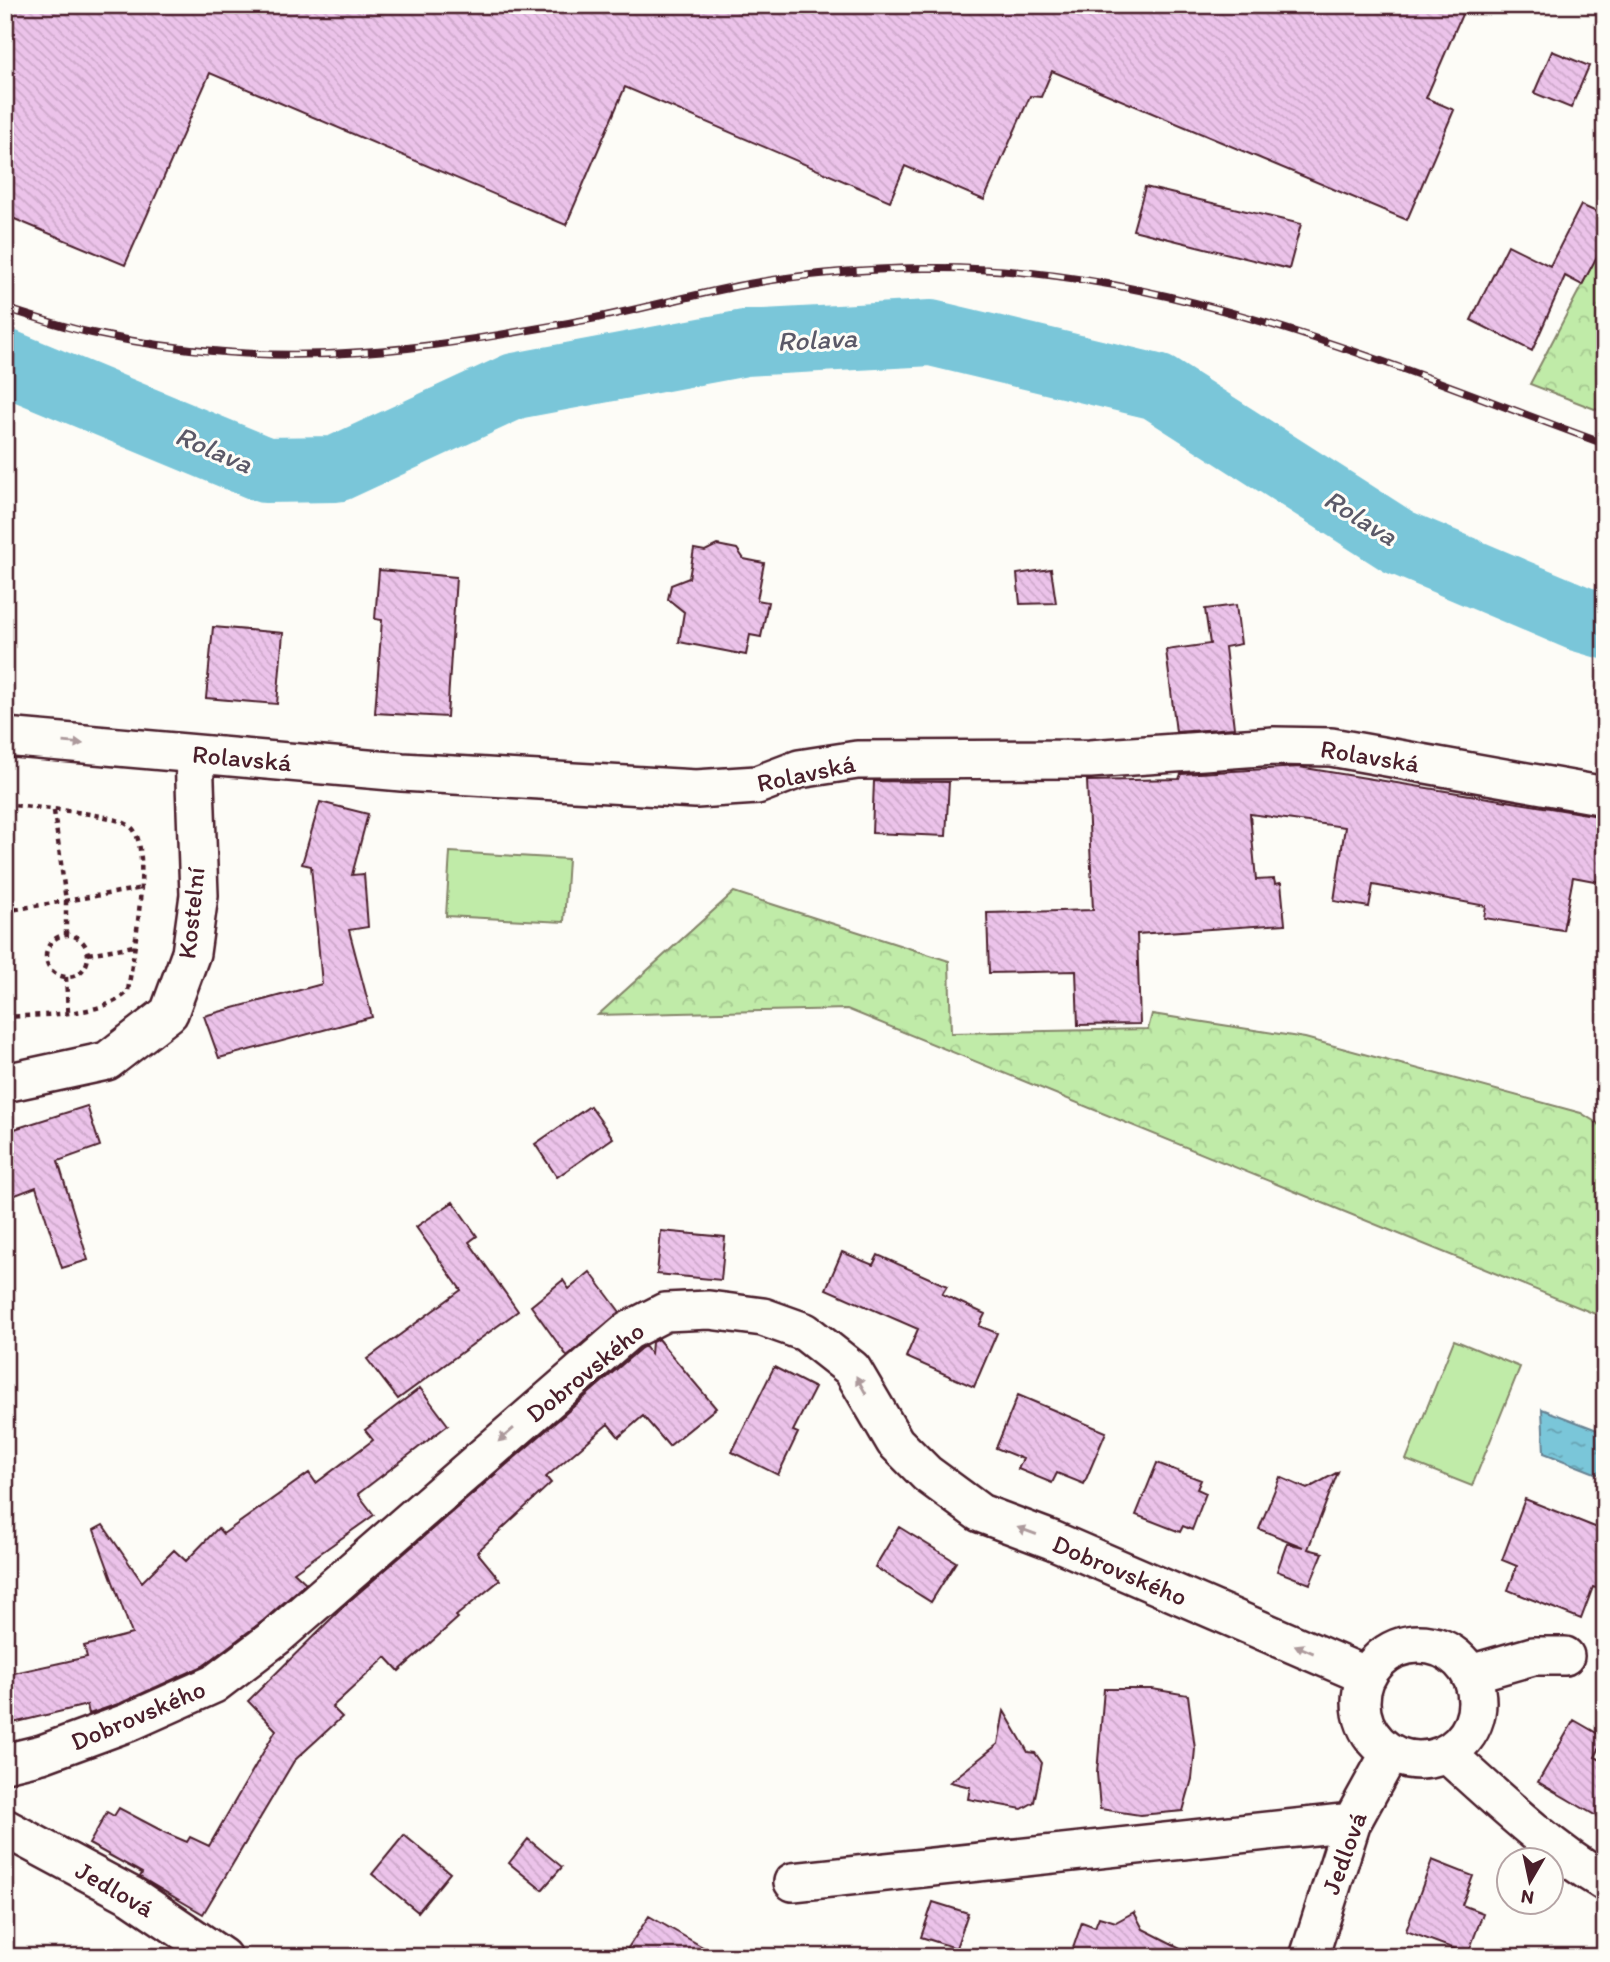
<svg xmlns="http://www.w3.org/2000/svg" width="1610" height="1962" viewBox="0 0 1610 1962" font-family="Itim,sans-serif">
<defs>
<pattern id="forest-crowns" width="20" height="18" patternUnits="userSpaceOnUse" patternTransform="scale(1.75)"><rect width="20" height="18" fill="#c0eba8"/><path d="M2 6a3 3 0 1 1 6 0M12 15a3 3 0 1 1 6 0" fill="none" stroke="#a6c991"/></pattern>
<pattern id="water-ripples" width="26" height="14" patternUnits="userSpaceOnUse" patternTransform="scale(1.75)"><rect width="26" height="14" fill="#7ac6d9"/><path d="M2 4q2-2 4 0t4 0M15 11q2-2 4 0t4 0" fill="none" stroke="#66a0b0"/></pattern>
<pattern id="building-back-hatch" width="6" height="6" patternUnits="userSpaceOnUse" patternTransform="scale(1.75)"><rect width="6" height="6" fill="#ecc3ea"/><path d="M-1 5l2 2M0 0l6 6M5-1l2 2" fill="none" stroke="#cca7c9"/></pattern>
</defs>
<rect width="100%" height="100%" fill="#fdfcf7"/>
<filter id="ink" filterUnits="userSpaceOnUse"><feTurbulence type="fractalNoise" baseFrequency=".0143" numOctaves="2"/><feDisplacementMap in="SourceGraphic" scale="14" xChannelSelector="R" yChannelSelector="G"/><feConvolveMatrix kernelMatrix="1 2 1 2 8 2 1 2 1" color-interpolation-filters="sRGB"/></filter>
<g filter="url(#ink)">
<!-- forest -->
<path fill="url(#forest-crowns)" stroke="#85856a" stroke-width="2" d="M 1605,241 L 1605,413 L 1530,384 Z
M 734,892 L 949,961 L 951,1033 L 1148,1029 L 1152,1014 L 1305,1038 L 1581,1113 L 1605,1128 L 1605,1318 L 847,1009 L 598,1015 Z"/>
<!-- pitch -->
<path fill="#c0eba8" stroke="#85856a" stroke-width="2" d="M 450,852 L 568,859 L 564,922 L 446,916 Z
M 1454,1340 L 1520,1367 L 1472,1486 L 1406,1460 Z"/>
<!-- water -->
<path fill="url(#water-ripples)" stroke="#678393" stroke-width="2" d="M 1542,1409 L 1605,1433 L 1605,1477 L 1544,1453 Z"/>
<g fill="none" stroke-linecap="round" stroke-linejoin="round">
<!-- river -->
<path stroke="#7ac6d9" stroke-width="66" d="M 5,362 L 265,470 L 336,469 L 515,386 L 745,343 L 931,333 L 1157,387 L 1399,542 L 1581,619 L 1605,626"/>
</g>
<!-- building -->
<path fill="url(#building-back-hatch)" stroke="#4a1f2b" stroke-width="2" d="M 5,5 L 1466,5 L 1426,98 L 1454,110 L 1407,220 L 1052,71 L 1041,97 L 1030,96 L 984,200 L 905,166 L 890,201 L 625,87 L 566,225 L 210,73 L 125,265 L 5,215 Z
M 1552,51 L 1589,66 L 1571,108 L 1534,93 Z
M 1145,187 L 1301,224 L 1289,269 L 1133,230 Z
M 1581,205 L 1605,216 L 1605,241 L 1582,285 L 1565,276 L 1532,351 L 1471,320 L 1508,245 L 1550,266 Z
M 717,545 L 737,549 L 744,559 L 764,563 L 757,600 L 768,602 L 761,637 L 750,635 L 746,655 L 679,642 L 684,612 L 668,599 L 671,585 L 689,578 L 694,549 L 705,551 Z
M 1051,569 L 1056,603 L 1020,604 L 1017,574 Z
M 379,570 L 456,577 L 447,717 L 375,713 L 382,620 L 375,619 Z
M 1236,605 L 1241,644 L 1225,647 L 1234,728 L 1176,732 L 1166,650 L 1210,644 L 1205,609 Z
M 213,627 L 283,633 L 277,704 L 206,698 Z
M 1299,767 L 1605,817 L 1605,883 L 1573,877 L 1563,930 L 1484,918 L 1486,906 L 1373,885 L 1369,907 L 1334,901 L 1345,827 L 1250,814 L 1256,880 L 1274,879 L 1275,884 L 1281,883 L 1285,924 L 1137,934 L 1140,1024 L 1078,1025 L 1076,971 L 989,973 L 987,913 L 1093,910 L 1087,781 L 1179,779 L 1181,774 Z
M 874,781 L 949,782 L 946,836 L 872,833 Z
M 320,802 L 368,814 L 352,875 L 364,874 L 368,927 L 349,930 L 372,1017 L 219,1058 L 204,1016 L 322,984 L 311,866 L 302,864 Z
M 87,1106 L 100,1146 L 58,1161 L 88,1260 L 62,1268 L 36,1187 L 5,1199 L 5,1132 Z
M 590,1106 L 613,1138 L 557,1177 L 535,1144 Z
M 453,1202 L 477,1236 L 469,1242 L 518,1311 L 398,1399 L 367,1359 L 461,1290 L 416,1227 Z
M 661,1231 L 725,1237 L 721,1280 L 657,1274 Z
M 842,1252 L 873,1265 L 878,1255 L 947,1286 L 942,1294 L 985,1314 L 979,1326 L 997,1333 L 974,1387 L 906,1357 L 918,1329 L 826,1289 Z
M 590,1272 L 620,1312 L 567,1356 L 531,1306 L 563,1280 L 569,1289 Z
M 658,1339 L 716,1408 L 669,1446 L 643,1416 L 619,1437 L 608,1424 L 546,1477 L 551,1483 L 477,1552 L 500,1580 L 456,1616 L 458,1618 L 399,1671 L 386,1657 L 332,1707 L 342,1717 L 294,1761 L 203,1914 L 140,1877 L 142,1873 L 89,1844 L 107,1812 L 114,1816 L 119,1808 L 166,1833 L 187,1842 L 190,1837 L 209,1846 L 276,1730 L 248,1701 L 347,1603 L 640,1349 L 645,1346 L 651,1354 L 652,1342 Z
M 774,1367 L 815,1388 L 793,1431 L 798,1433 L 778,1475 L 732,1452 Z
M 420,1388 L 448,1425 L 358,1494 L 374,1515 L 294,1572 L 306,1583 L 264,1620 L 203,1666 L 121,1703 L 89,1714 L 87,1705 L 5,1725 L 5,1675 L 87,1657 L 84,1646 L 132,1634 L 94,1530 L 103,1525 L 142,1582 L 174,1550 L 186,1561 L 218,1528 L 223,1534 L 309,1473 L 316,1483 L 373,1440 L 365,1430 Z
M 1018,1395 L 1106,1432 L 1084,1484 L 1057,1473 L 1052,1483 L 1018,1469 L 1023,1459 L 996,1448 Z
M 1157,1463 L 1201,1480 L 1197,1489 L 1206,1493 L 1192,1530 L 1183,1526 L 1180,1532 L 1136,1515 Z
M 1338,1472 L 1308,1549 L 1323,1553 L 1310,1584 L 1277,1571 L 1287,1543 L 1303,1547 L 1259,1529 L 1280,1477 L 1307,1489 Z
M 1525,1499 L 1605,1531 L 1605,1591 L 1593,1587 L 1581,1619 L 1508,1590 L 1517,1566 L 1502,1560 Z
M 899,1527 L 956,1562 L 931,1602 L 875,1567 Z
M 1104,1689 L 1152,1689 L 1188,1695 L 1195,1749 L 1192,1779 L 1183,1811 L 1140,1815 L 1100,1809 L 1097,1773 Z
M 1004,1711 L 1028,1752 L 1035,1753 L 1042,1763 L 1034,1802 L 1022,1809 L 968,1799 L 970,1787 L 950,1782 L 998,1744 Z
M 1574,1720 L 1605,1738 L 1595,1757 L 1605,1762 L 1605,1821 L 1538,1782 Z
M 404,1835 L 450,1873 L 418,1912 L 372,1874 Z
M 528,1839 L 562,1867 L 542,1890 L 509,1863 Z
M 1432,1860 L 1473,1876 L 1462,1905 L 1483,1913 L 1468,1954 L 1406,1931 Z
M 933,1902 L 968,1913 L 956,1948 L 921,1937 Z
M 1134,1912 L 1143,1929 L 1198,1957 L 1070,1957 L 1082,1922 L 1095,1927 L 1099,1917 L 1116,1922 Z
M 649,1916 L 720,1957 L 622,1957 Z"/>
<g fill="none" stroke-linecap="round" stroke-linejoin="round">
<!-- minor casing -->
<g stroke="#4a1f2b" stroke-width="42">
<path id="minor" d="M 5,737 L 402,772 L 696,789 L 757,785 L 799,769 L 857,760 L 1090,759 L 1274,746 L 1331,747 L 1605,796
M 5,1083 L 107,1061 L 169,1013 L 191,953 L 199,895 L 194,754
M1361 1702a58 58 0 1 1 116 0a58 58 0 1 1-116 0Z
M 1470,1674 L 1533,1656 L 1565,1656
M 1447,1754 C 1497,1799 1547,1847 1605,1882
M 5,1763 L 42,1754 L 129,1722 L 214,1684 L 277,1636 L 628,1331 L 665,1312 L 709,1310 L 763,1317 L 805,1332 L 852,1369 L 895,1442 L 927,1474 L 980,1513 L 1052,1540 L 1367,1676
M 5,1828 L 132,1896 L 222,1957
M 793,1882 L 1352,1822
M 1309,1957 L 1352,1822 L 1390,1753"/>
</g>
<!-- path -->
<path stroke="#4a1f2b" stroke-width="4.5" stroke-dasharray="5 5" stroke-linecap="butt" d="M 5,804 C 32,808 114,812 131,827 C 154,846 132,962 128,991 C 105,1017 41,1014 7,1017
M 54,811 L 66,901 L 66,935
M 5,911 L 143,888
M46 956a21 21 0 1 1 42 0a21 21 0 1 1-42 0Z
M 88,954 L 134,946
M 66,977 L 68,1012"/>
<!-- minor -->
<use href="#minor" stroke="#fdfcf7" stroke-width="37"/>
<!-- rail casing -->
<g stroke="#4a1f2b" stroke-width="8">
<path id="rail" d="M 5,308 C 34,317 63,327 92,333 C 179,352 274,359 363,352 C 439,347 516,332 591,319 C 642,309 692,295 743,285 C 802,274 864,269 924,268 C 1163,264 1385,364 1605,444"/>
</g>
<!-- rail -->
<use href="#rail" stroke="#fdfcf7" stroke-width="5" stroke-dasharray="16" stroke-linecap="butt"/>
</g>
<!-- one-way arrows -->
<defs><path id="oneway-solid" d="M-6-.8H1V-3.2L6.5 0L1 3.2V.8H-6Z" transform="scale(1.75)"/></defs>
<g fill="#ac999b">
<use href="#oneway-solid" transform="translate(73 743) rotate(5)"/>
<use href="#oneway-solid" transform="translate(861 1385) rotate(-119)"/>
<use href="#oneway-solid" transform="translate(506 1435) rotate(139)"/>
<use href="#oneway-solid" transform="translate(1027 1531) rotate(-160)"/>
<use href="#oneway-solid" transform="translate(1304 1649) rotate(-157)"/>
</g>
</g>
<g text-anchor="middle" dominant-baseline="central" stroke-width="6" stroke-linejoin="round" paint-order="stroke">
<!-- street labels -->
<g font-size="26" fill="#4a1f2b" stroke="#fdfcf7">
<text transform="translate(1370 756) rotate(9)">Rolavská</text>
<text transform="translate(242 758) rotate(5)">Rolavská</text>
<text transform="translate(806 773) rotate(-12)">Rolavská</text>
<text transform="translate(191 913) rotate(-84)">Kostelní</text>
<text transform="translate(585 1372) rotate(-39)">Dobrovského</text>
<text transform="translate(1120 1570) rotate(23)">Dobrovského</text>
<text transform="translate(138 1715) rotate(-23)">Dobrovského</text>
<text transform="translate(1344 1853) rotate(-70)">Jedlová</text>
<text transform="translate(115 1889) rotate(30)">Jedlová</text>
</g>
<!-- water labels -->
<g font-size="28" font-style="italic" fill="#5b5968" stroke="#fdfcf7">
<text transform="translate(817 339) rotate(-3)">Rolava</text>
<text transform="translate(214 449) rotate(23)">Rolava</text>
<text transform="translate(1361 517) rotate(32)">Rolava</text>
</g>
</g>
<!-- margin -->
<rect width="1610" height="1962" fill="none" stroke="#fdfcf7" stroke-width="28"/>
<rect x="14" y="14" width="1582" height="1934" fill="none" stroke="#4a1f2b" stroke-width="2.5" filter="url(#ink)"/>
<!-- north arrow -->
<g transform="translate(1530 1881) rotate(189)"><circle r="33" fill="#fdfcf7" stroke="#b5a4a5" stroke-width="2"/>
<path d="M0-5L12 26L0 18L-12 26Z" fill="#4a1f2b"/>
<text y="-10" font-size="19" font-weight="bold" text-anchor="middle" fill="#4a1f2b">N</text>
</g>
</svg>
